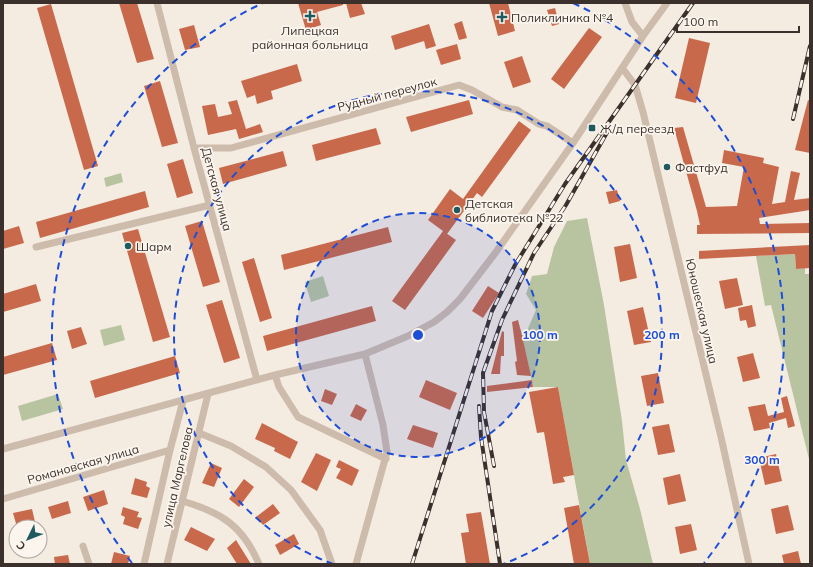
<svg xmlns="http://www.w3.org/2000/svg" width="813" height="567" viewBox="0 0 813 567" font-family="Mulish,sans-serif">
<rect width="100%" height="100%" fill="#f4ebe1"/>
<!-- green -->
<path fill="#b8c4a0" d="M 121,173 L 123,182 L 106,187 L 104,178 Z
M 587,218 L 604,305 L 622,421 L 626,460 L 640,509 L 653,564 L 590,564 L 558,387 L 533,387 L 522,335 L 526,333 L 536,310 L 526,294 L 532,276 L 547,274 L 554,247 L 567,221 Z
M 795,254 L 796,269 L 805,268 L 805,274 L 810,274 L 810,463 L 771,305 L 765,306 L 756,256 Z
M 323,276 L 329,296 L 311,302 L 305,282 Z
M 121,325 L 125,340 L 104,346 L 100,330 Z
M 58,394 L 63,409 L 22,421 L 18,406 Z"/>
<!-- building -->
<path fill="#c8694b" d="M 119,3 L 137,3 L 154,59 L 137,63 Z
M 298,3 L 343,3 L 343,5 L 317,12 L 321,25 L 306,30 Z
M 346,3 L 361,3 L 365,14 L 350,18 Z
M 489,3 L 508,3 L 515,31 L 498,36 Z
M 51,4 L 98,166 L 84,170 L 37,8 Z
M 555,8 L 559,24 L 552,26 L 547,10 Z
M 462,21 L 467,38 L 459,40 L 454,24 Z
M 429,24 L 436,46 L 426,49 L 424,41 L 395,50 L 391,36 Z
M 194,25 L 200,47 L 185,50 L 179,29 Z
M 589,28 L 602,37 L 564,89 L 551,79 Z
M 689,38 L 710,43 L 696,103 L 675,98 Z
M 457,44 L 461,59 L 441,65 L 436,50 Z
M 522,56 L 531,82 L 513,88 L 504,62 Z
M 297,64 L 302,81 L 271,91 L 273,99 L 257,104 L 255,95 L 247,98 L 241,81 Z
M 160,81 L 178,143 L 162,147 L 144,86 Z
M 237,100 L 246,129 L 260,124 L 263,132 L 239,139 L 236,129 L 208,135 L 202,106 L 215,104 L 218,117 L 232,114 L 228,102 Z
M 469,100 L 473,114 L 411,132 L 406,117 Z
M 808,100 L 810,101 L 810,153 L 795,150 Z
M 519,121 L 531,130 L 482,197 L 477,193 L 447,234 L 428,220 L 450,189 L 463,199 Z
M 683,127 L 706,207 L 737,206 L 744,167 L 722,163 L 724,150 L 764,158 L 763,163 L 779,167 L 772,204 L 785,202 L 791,171 L 800,173 L 794,200 L 810,198 L 810,210 L 759,218 L 760,224 L 810,223 L 810,233 L 697,234 L 697,225 L 700,225 L 697,211 L 674,128 Z
M 376,128 L 381,144 L 316,161 L 312,145 Z
M 283,151 L 287,166 L 223,184 L 219,168 Z
M 183,159 L 193,193 L 177,198 L 167,164 Z
M 617,190 L 620,201 L 609,204 L 606,192 Z
M 145,191 L 149,207 L 40,238 L 36,222 Z
M 202,221 L 220,282 L 203,287 L 185,226 Z
M 19,226 L 24,243 L 3,249 L 3,231 Z
M 388,227 L 392,242 L 284,270 L 281,255 Z
M 138,229 L 170,337 L 153,342 L 122,233 Z
M 443,231 L 456,240 L 405,310 L 392,301 Z
M 630,244 L 637,278 L 620,282 L 614,247 Z
M 810,245 L 810,268 L 796,269 L 795,254 L 699,259 L 699,251 Z
M 254,258 L 272,318 L 260,322 L 242,262 Z
M 737,278 L 743,305 L 725,309 L 719,281 Z
M 36,284 L 41,301 L 3,312 L 3,294 Z
M 488,286 L 499,293 L 483,318 L 472,311 Z
M 222,300 L 240,358 L 224,363 L 206,305 Z
M 752,305 L 756,326 L 748,328 L 746,320 L 740,321 L 738,308 Z
M 372,306 L 376,321 L 267,351 L 263,336 Z
M 643,307 L 651,342 L 634,345 L 627,311 Z
M 518,320 L 522,335 L 531,376 L 517,375 L 515,362 L 517,361 L 512,322 Z
M 81,327 L 87,344 L 72,349 L 67,331 Z
M 502,331 L 504,332 L 504,356 L 501,356 L 500,374 L 491,374 Z
M 52,343 L 57,360 L 3,375 L 3,357 Z
M 753,353 L 760,378 L 743,382 L 737,357 Z
M 175,356 L 180,373 L 95,398 L 90,381 Z
M 658,373 L 664,403 L 647,406 L 641,376 Z
M 426,380 L 457,393 L 450,410 L 419,397 Z
M 532,380 L 533,387 L 487,392 L 487,386 Z
M 558,387 L 574,475 L 563,477 L 565,482 L 553,484 L 544,432 L 537,433 L 529,392 Z
M 325,389 L 337,394 L 332,405 L 321,401 Z
M 787,396 L 795,426 L 788,428 L 786,418 L 769,423 L 770,428 L 754,431 L 748,407 L 765,404 L 768,416 L 784,412 L 781,398 Z
M 356,404 L 367,410 L 361,421 L 350,416 Z
M 262,423 L 298,442 L 290,459 L 274,451 L 275,448 L 255,439 Z
M 669,424 L 675,452 L 658,455 L 652,427 Z
M 413,425 L 438,433 L 433,448 L 407,439 Z
M 316,453 L 331,460 L 317,491 L 301,482 Z
M 776,454 L 782,481 L 765,485 L 759,458 Z
M 339,460 L 359,470 L 352,486 L 336,478 L 341,469 L 336,467 Z
M 211,463 L 222,468 L 214,487 L 202,483 Z
M 680,474 L 686,501 L 668,505 L 663,478 Z
M 135,478 L 147,482 L 146,486 L 150,488 L 147,498 L 131,494 Z
M 244,479 L 254,487 L 239,507 L 229,499 Z
M 104,490 L 108,504 L 88,511 L 83,497 Z
M 68,501 L 71,513 L 52,519 L 48,507 Z
M 273,504 L 280,513 L 263,525 L 256,517 Z
M 579,505 L 590,564 L 574,564 L 564,508 Z
M 788,505 L 794,530 L 776,534 L 771,509 Z
M 123,507 L 139,512 L 137,517 L 142,518 L 138,529 L 123,524 L 125,517 L 121,515 Z
M 32,509 L 35,522 L 17,527 L 13,513 Z
M 481,512 L 490,564 L 466,564 L 461,533 L 469,532 L 466,514 Z
M 691,524 L 697,550 L 680,554 L 675,527 Z
M 191,527 L 215,539 L 207,551 L 184,540 Z
M 294,534 L 299,544 L 280,555 L 275,545 Z
M 236,540 L 251,564 L 237,564 L 227,548 Z
M 798,551 L 801,564 L 784,564 L 782,555 Z
M 114,552 L 130,556 L 128,564 L 111,564 Z
M 68,555 L 70,564 L 55,564 L 54,557 Z"/>
<g fill="none" stroke-linecap="round" stroke-linejoin="round">
<!-- minor -->
<path stroke="#cdbbac" stroke-width="7" d="M 157,3 L 194,148 L 257,380
M 625,3 L 632,22 L 643,36
M 623,69 L 635,85 L 643,112 L 721,437 L 749,564
M 194,148 L 231,148 L 459,85 L 472,90 L 502,107 L 517,110 L 539,124 L 547,126 L 573,143
M 36,247 L 210,205
M 275,375 L 279,387 L 298,417 L 386,459
M 199,433 L 231,446 L 266,467 L 291,490 L 320,530 L 332,564
M 3,449 L 275,375 L 365,354 L 408,336 L 434,322 L 447,312 L 460,299 L 496,252 L 573,143 L 643,36 L 667,3
M 3,499 L 170,450
M 182,501 C 221,512 243,526 259,564
M 83,546 L 89,564
M 144,564 L 170,450 L 183,401
M 167,564 L 208,394
M 356,564 L 387,452 L 383,425 L 365,354"/>
<!-- rail casing -->
<g stroke="#3b302b" stroke-width="4">
<path id="rail" d="M 793,119 L 810,46
M 479,406 L 481,437 L 500,564
M 494,466 L 484,412 L 483,373 L 502,320 L 534,253 L 566,205 L 609,129
M 412,564 L 492,311 L 515,265 L 565,184 L 693,3"/>
</g>
<!-- rail -->
<use href="#rail" stroke="#fbf5ee" stroke-width="2.5" stroke-dasharray="8" stroke-linecap="butt"/>
</g>
<!-- distance rings -->
<circle cx="418" cy="335" r="122" fill="#1d4ed8" fill-opacity=".12"/>
<g fill="none" stroke="#1d4ed8" stroke-width="2" stroke-dasharray="7 5">
<circle cx="418" cy="335" r="122"/>
<path d="M333 564A244 244 0 1 1 503 564"/>
<path d="M132 563A366 366 0 0 1 263 3M573 3A366 366 0 0 1 704 563"/>
</g>
<!-- markers -->
<g fill="#1f5a5e" stroke="#fbf5ee" stroke-width="1.5">
<path d="M308 10h4v4h4v4h-4v4h-4v-4h-4v-4h4z"/>
<path d="M500 11h4v4h4v4h-4v4h-4v-4h-4v-4h4z"/>
<rect x="588" y="124" width="8" height="8" rx="2"/>
<circle cx="667" cy="167" r="4"/>
<circle cx="457" cy="210" r="4"/>
<circle cx="128" cy="246" r="4"/>
</g>
<g text-anchor="middle" dominant-baseline="central" stroke-width="3.5" stroke-linejoin="round" paint-order="stroke">
<!-- poi labels -->
<g font-size="12" fill="#3b302b" stroke="#fbf5ee" text-anchor="start">
<text x="511" y="17">Поликлиника №4</text>
<text x="310" y="30" text-anchor="middle">Липецкая<tspan x="310" dy="14">районная больница</tspan></text>
<text x="600" y="128">Ж/д переезд</text>
<text x="675" y="167">Фастфуд</text>
<text x="465" y="203">Детская<tspan x="465" dy="14">библиотека №22</tspan></text>
<text x="136" y="246">Шарм</text>
</g>
<!-- street labels -->
<g font-size="12" fill="#3b302b" stroke="#fbf5ee">
<text transform="translate(387 94) rotate(-15)">Рудный переулок</text>
<text transform="translate(217 189) rotate(75)">Детская улица</text>
<text transform="translate(702 311) rotate(77)">Юношеская улица</text>
<text transform="translate(83 464) rotate(-16)">Романовская улица</text>
<text transform="translate(177 477) rotate(-77)">улица Маргелова</text>
</g>
</g>
<circle cx="418" cy="335" r="6" fill="#1d4ed8" stroke="#fbf5ee" stroke-width="2"/>
<g font-size="12" text-anchor="middle" font-weight="bold" fill="#1d4ed8" stroke="#fbf5ee" stroke-width="3.5" stroke-linejoin="round" paint-order="stroke">
<text x="540" y="339">100 m</text>
<text x="662" y="339">200 m</text>
<text x="762" y="464">300 m</text>
</g>
<!-- border -->
<rect width="813" height="567" fill="none" stroke="#3b302b" stroke-width="8"/>
<!-- north arrow -->
<g transform="translate(28 539) rotate(227)"><circle r="19" fill="#fbf5ee" stroke="#aea6a0"/>
<path d="M0-3L7 15L0 10L-7 15Z" fill="#1f5a5e"/>
<text y="-6" font-size="11" font-weight="bold" text-anchor="middle" fill="#3b302b">С</text>
</g>
<!-- scale -->
<path d="M677 26v6h122v-6" fill="none" stroke="#3b302b" stroke-width="2"/>
<text x="683" y="26" font-size="12" fill="#3b302b" stroke="#fbf5ee" stroke-width="3" paint-order="stroke">100 m</text>
</svg>
